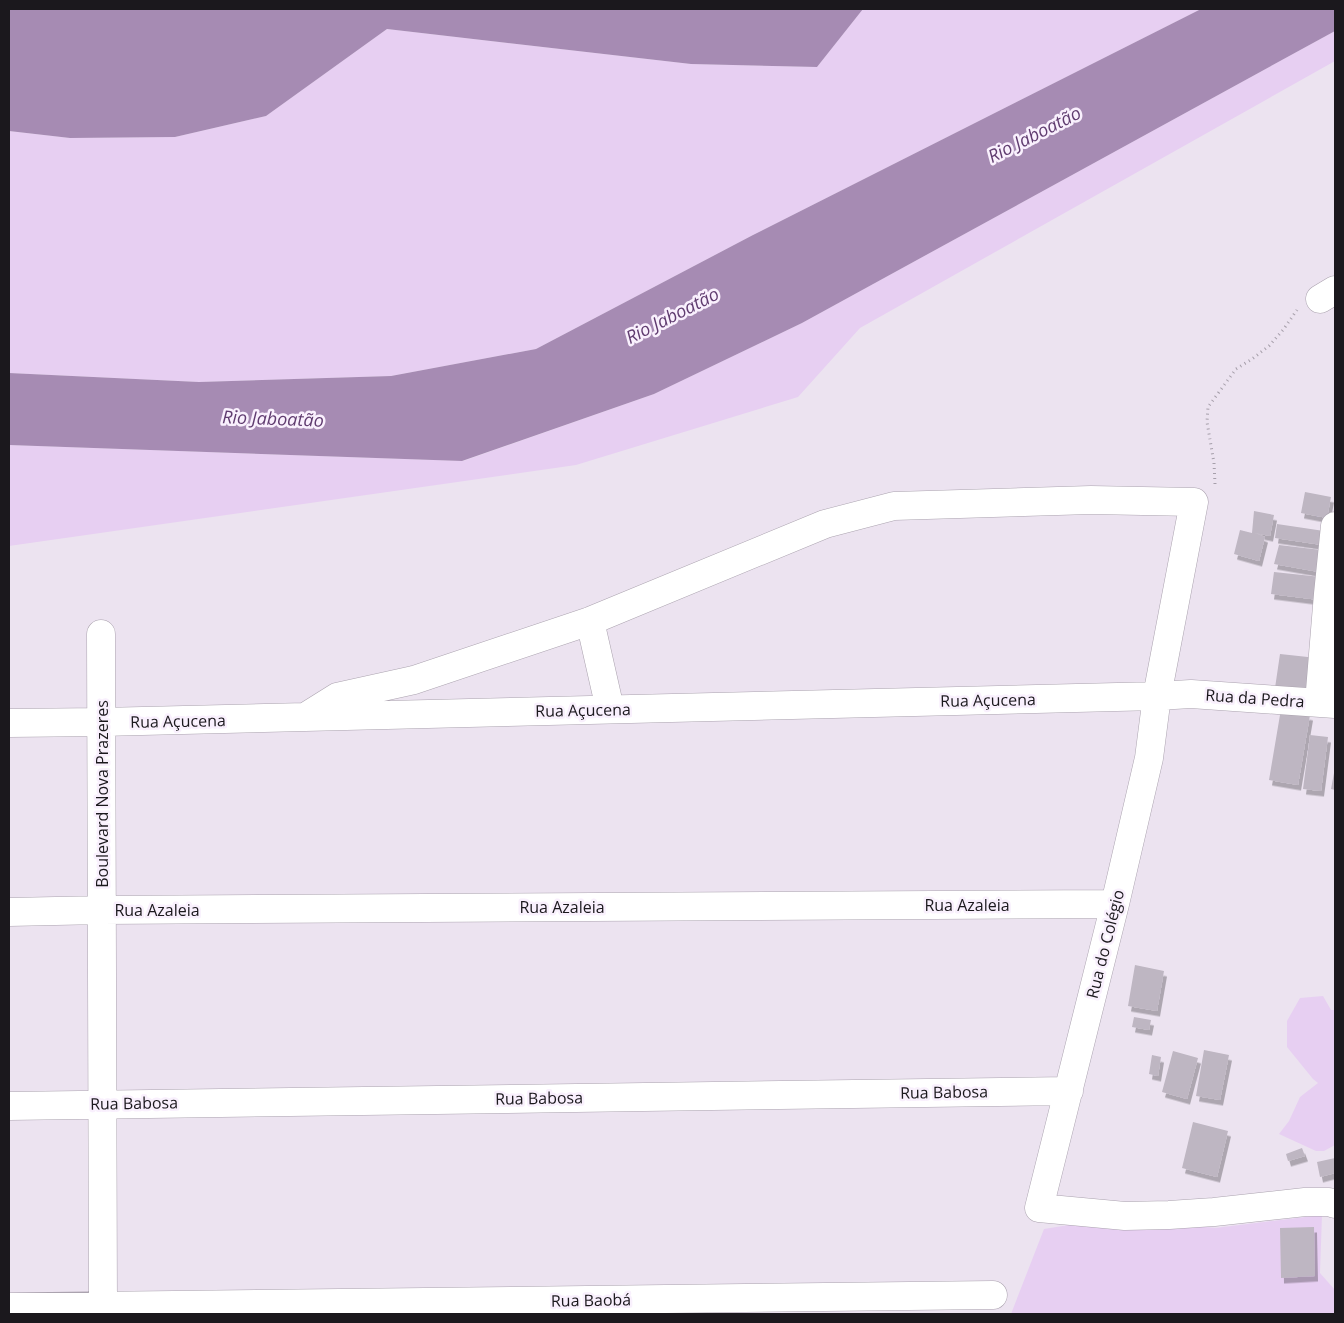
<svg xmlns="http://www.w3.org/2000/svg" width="1344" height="1323" viewBox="0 0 1344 1323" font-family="'Open Sans',sans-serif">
<defs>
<filter id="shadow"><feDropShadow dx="3" dy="5.5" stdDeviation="0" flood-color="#0004"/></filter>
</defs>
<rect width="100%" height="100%" fill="#ece3f0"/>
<!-- green -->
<path fill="#e7cff2" d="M 863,9 L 1201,9 L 753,235 L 536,349 L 391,376 L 199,382 L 9,373 L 9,131 L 70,138 L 175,137 L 266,116 L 387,29 L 691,64 L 817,67 Z
M 1335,31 L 1335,61 L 860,328 L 798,397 L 576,465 L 9,546 L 9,445 L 463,461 L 654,394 L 802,323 Z
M 1323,996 L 1331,1010 L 1335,1010 L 1335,1145 L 1324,1151 L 1316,1151 L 1279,1134 L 1289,1121 L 1300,1097 L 1318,1083 L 1313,1079 L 1287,1047 L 1287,1021 L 1300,998 Z
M 1322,1215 L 1320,1273 L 1335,1290 L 1335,1314 L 1011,1314 L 1044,1229 L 1125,1216 L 1215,1228 Z"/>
<!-- water -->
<path fill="#a68bb3" d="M 9,9 L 863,9 L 817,67 L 691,64 L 387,29 L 266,116 L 175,137 L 70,138 L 9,131 Z
M 1201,9 L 1335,9 L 1335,31 L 802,323 L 654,394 L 462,461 L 9,445 L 9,373 L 199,382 L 391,376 L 536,349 L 753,235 Z"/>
<!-- building -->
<path fill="#beb6c2" filter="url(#shadow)" d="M 1305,492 L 1331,497 L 1327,518 L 1301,513 Z
M 1254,511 L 1274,515 L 1270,536 L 1255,533 L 1265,537 L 1259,561 L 1234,554 L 1240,530 L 1252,533 Z
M 1277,524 L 1324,531 L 1322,545 L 1275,538 Z
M 1279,545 L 1321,550 L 1319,572 L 1274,564 Z
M 1274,572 L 1321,577 L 1319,600 L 1271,594 Z
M 1280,654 L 1317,658 L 1312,693 L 1275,688 Z
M 1281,709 L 1310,715 L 1298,785 L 1269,780 Z
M 1310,735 L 1328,737 L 1321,791 L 1303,789 Z
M 1334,773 L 1335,773 L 1335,790 L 1331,789 Z
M 1135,965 L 1164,971 L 1157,1011 L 1128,1006 Z
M 1134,1017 L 1151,1020 L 1149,1030 L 1132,1027 Z
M 1204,1050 L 1229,1055 L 1220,1100 L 1196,1096 Z
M 1173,1051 L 1198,1058 L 1187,1099 L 1162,1092 Z
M 1152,1055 L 1161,1057 L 1158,1076 L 1149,1074 Z
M 1193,1122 L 1228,1131 L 1217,1177 L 1182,1168 Z
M 1302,1148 L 1305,1156 L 1288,1161 L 1286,1154 Z
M 1335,1158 L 1335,1173 L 1320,1177 L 1317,1162 Z
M 1314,1227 L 1315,1276 L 1281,1278 L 1280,1228 Z"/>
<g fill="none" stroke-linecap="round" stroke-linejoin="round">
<!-- street casing -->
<g stroke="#aba3af" stroke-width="29">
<path id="street" d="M 1320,299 L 1335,290
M 590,621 L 610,709
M 101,634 L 103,1314
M 1319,703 L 1328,594 L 1335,526
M 1335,704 L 1191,694 L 1157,696 L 1149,758 L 1115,904 L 1039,1208 L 1125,1216 L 1169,1215 L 1214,1212 L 1305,1202 L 1329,1202 L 1335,1204
M 9,723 L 101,722 L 1157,696 L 1194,502 L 1091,500 L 894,506 L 825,524 L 590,621 L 414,680 L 337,697 L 305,717
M 9,912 L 102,910 L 1115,904
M 9,1106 L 1069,1091
M 9,1307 L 993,1295"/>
</g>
<!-- path -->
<path stroke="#a69faa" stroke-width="3" stroke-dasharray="1 4" stroke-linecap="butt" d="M 1215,484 L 1214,463 L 1207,422 L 1208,407 L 1236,369 L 1252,359 L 1269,346 L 1283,330 L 1297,310"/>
<!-- street -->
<use href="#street" stroke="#fff" stroke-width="28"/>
</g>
<g text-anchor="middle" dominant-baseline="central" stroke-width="5" stroke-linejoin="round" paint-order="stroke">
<!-- street labels -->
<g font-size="16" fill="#1b181d" stroke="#f9f0fd">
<text transform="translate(1255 698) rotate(4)">Rua da Pedra</text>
<text transform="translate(988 700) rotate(-1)">Rua Açucena</text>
<text transform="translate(583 710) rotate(-1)">Rua Açucena</text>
<text transform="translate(178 721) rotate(-1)">Rua Açucena</text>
<text transform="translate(102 794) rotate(-90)">Boulevard Nova Prazeres</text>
<text x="967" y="905">Rua Azaleia</text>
<text x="562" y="907">Rua Azaleia</text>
<text x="157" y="910">Rua Azaleia</text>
<text transform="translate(1105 944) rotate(-76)">Rua do Colégio</text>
<text transform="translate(944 1092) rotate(-1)">Rua Babosa</text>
<text transform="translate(539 1098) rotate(-1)">Rua Babosa</text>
<text transform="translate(134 1103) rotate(-1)">Rua Babosa</text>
<text transform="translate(591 1300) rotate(-1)">Rua Baobá</text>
</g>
<!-- water labels -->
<g font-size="18" font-style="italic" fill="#603c70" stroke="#f9f0fd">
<text transform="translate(1034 134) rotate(-27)">Rio Jaboatão</text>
<text transform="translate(672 315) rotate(-27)">Rio Jaboatão</text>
<text transform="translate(273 418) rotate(2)">Rio Jaboatão</text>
</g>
</g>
<!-- border -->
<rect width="1344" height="1323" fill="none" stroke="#1b181d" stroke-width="20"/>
</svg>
